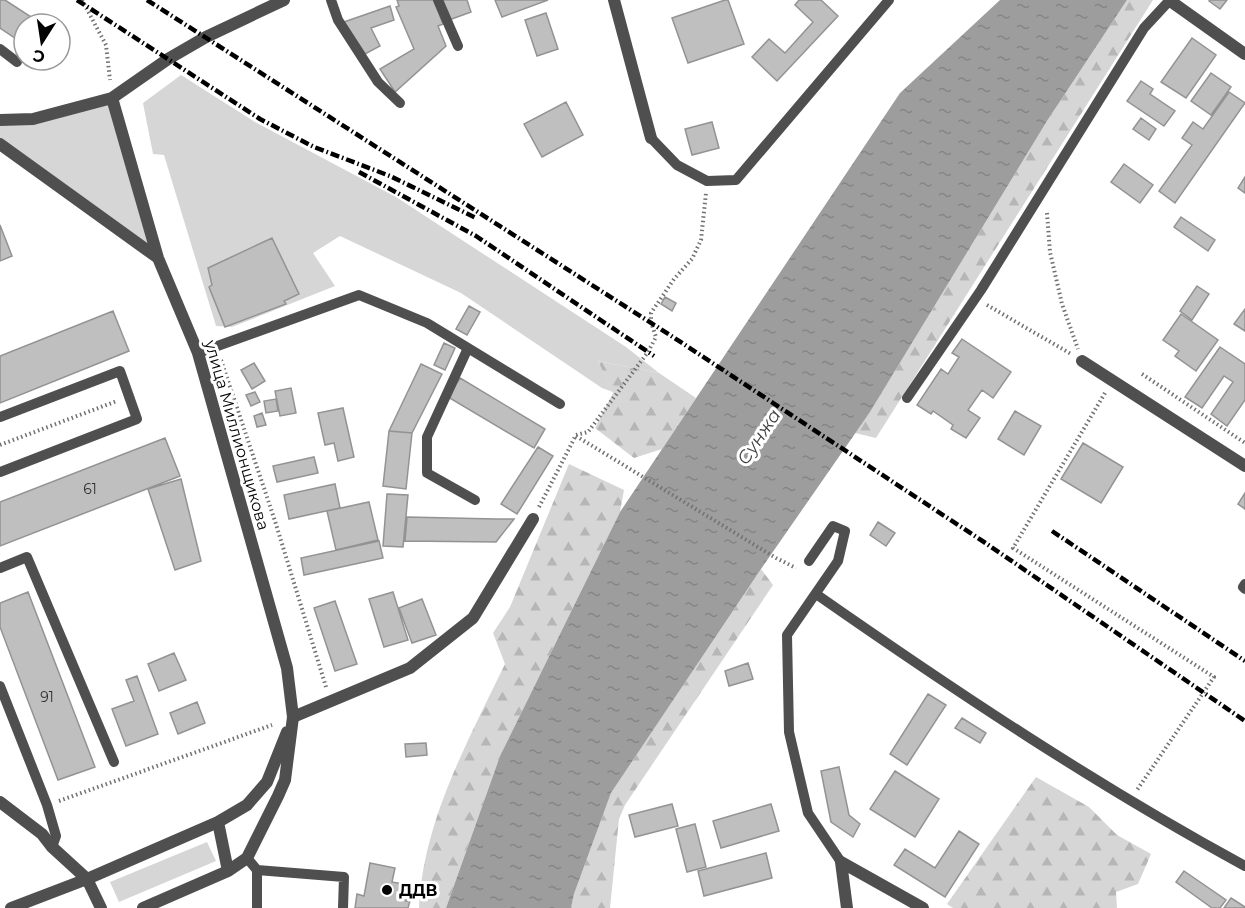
<svg xmlns="http://www.w3.org/2000/svg" width="1245" height="908" viewBox="0 0 1245 908" font-family="Montserrat,sans-serif">
<defs>
<pattern id="forest-firs" width="22" height="20" patternUnits="userSpaceOnUse" patternTransform="scale(1.5)"><rect width="22" height="20" fill="#d6d6d6"/><path d="M5 1l3.5 6h-7zM16 11l3.5 6h-7z" fill="#b6b6b6"/></pattern>
<pattern id="water-ripples" width="26" height="14" patternUnits="userSpaceOnUse" patternTransform="scale(1.5)"><rect width="26" height="14" fill="#9d9d9d"/><path d="M2 4q2-2 4 0t4 0M15 11q2-2 4 0t4 0" fill="none" stroke="#858585"/></pattern>
</defs>
<rect width="100%" height="100%" fill="#fff"/>
<!-- green -->
<path fill="#d6d6d6" d="M 181,75 L 255,122 L 396,197 L 626,347 L 659,373 L 598,361 L 613,392 L 602,388 L 461,293 L 340,236 L 313,253 L 335,286 L 232,327 L 216,326 L 164,155 L 153,154 L 143,103 Z
M 112,98 L 158,258 L 0,144 L 0,120 Z
M 207,842 L 216,861 L 119,902 L 110,882 Z"/>
<!-- forest -->
<path fill="url(#forest-firs)" d="M 1127,0 L 1153,0 L 876,438 L 855,433 L 870,412 L 1047,121 Z
M 598,361 L 659,373 L 696,398 L 662,449 L 634,458 L 595,428 L 613,393 Z
M 569,464 L 624,490 L 620,512 L 500,756 L 446,908 L 419,908 C 423,821 468,741 505,664 L 493,633 L 510,607 Z
M 761,569 L 773,585 L 625,805 L 619,819 L 610,908 L 571,908 L 574,894 L 611,793 Z
M 1036,777 L 1089,807 L 1117,835 L 1151,854 L 1138,884 L 1116,892 L 1117,908 L 953,908 L 947,904 Z"/>
<!-- water -->
<path fill="url(#water-ripples)" d="M 1000,0 L 1127,0 L 1047,121 L 870,412 L 761,569 L 611,793 L 574,894 L 571,908 L 446,908 L 500,756 L 620,512 L 900,93 Z"/>
<!-- building -->
<path fill="#bfbfbf" stroke="#939393" stroke-width="1.5" d="M 0,0 L 5,0 L 42,24 L 24,24 L 24,44 L 0,28 Z
M 397,0 L 434,0 L 443,24 L 438,26 L 446,46 L 395,92 L 380,69 L 414,49 L 396,7 L 399,6 Z
M 442,0 L 467,0 L 471,12 L 449,20 Z
M 495,0 L 548,0 L 502,17 Z
M 725,0 L 728,0 L 744,44 L 688,63 L 672,18 Z
M 799,0 L 821,0 L 838,16 L 777,81 L 752,57 L 769,39 L 785,53 L 813,22 L 795,5 Z
M 1210,0 L 1227,0 L 1220,9 L 1209,1 Z
M 390,6 L 394,20 L 371,28 L 380,46 L 365,54 L 344,22 Z
M 546,13 L 558,49 L 537,56 L 525,20 Z
M 60,36 L 67,41 L 60,52 Z
M 1192,38 L 1216,55 L 1186,98 L 1161,82 Z
M 1211,73 L 1231,87 L 1211,115 L 1191,101 Z
M 1141,81 L 1153,89 L 1150,94 L 1175,111 L 1164,126 L 1127,101 Z
M 1229,92 L 1245,103 L 1175,203 L 1159,191 L 1192,145 L 1182,138 L 1193,122 L 1203,129 Z
M 566,102 L 583,135 L 542,157 L 524,124 Z
M 1141,118 L 1156,129 L 1149,140 L 1133,129 Z
M 712,122 L 719,148 L 692,155 L 685,129 Z
M 1124,164 L 1153,185 L 1140,203 L 1111,182 Z
M 1245,177 L 1245,193 L 1238,188 Z
M 1181,217 L 1215,240 L 1208,251 L 1174,227 Z
M 0,225 L 12,256 L 0,261 Z
M 272,238 L 299,294 L 284,301 L 286,304 L 225,327 L 209,287 L 212,285 L 208,268 Z
M 1197,286 L 1209,294 L 1192,320 L 1180,311 Z
M 665,297 L 676,303 L 672,311 L 661,304 Z
M 469,306 L 480,312 L 467,335 L 456,329 Z
M 1245,309 L 1245,331 L 1234,324 Z
M 113,311 L 129,351 L 0,403 L 0,356 Z
M 1181,314 L 1218,340 L 1196,371 L 1175,356 L 1179,351 L 1163,340 Z
M 962,339 L 1011,372 L 993,398 L 982,390 L 968,410 L 980,418 L 966,438 L 951,429 L 953,425 L 933,411 L 931,414 L 917,405 L 941,369 L 948,374 L 959,357 L 952,353 Z
M 444,343 L 455,348 L 445,370 L 434,365 Z
M 1220,347 L 1245,364 L 1245,400 L 1227,426 L 1211,414 L 1233,382 L 1224,376 L 1202,408 L 1185,397 Z
M 254,363 L 265,381 L 252,389 L 241,370 Z
M 421,364 L 442,374 L 412,433 L 389,431 Z
M 460,378 L 545,429 L 534,448 L 448,397 Z
M 291,388 L 296,413 L 280,416 L 275,391 Z
M 255,392 L 260,402 L 251,406 L 246,395 Z
M 276,399 L 278,411 L 266,413 L 264,401 Z
M 343,408 L 354,457 L 338,461 L 334,443 L 325,445 L 318,413 Z
M 1015,411 L 1041,426 L 1024,455 L 998,439 Z
M 262,413 L 266,425 L 257,427 L 254,416 Z
M 389,431 L 412,433 L 406,489 L 383,486 Z
M 165,438 L 180,476 L 0,546 L 0,502 Z
M 1083,443 L 1123,467 L 1101,503 L 1061,479 Z
M 538,447 L 553,456 L 517,514 L 501,504 Z
M 314,457 L 318,473 L 277,482 L 273,466 Z
M 181,479 L 201,561 L 175,570 L 148,489 Z
M 335,484 L 340,508 L 289,519 L 284,495 Z
M 1245,493 L 1245,509 L 1238,504 Z
M 387,494 L 408,495 L 403,547 L 383,546 Z
M 369,502 L 378,540 L 336,550 L 327,511 Z
M 407,517 L 496,519 L 514,519 L 496,542 L 405,541 Z
M 878,522 L 895,533 L 886,546 L 870,535 Z
M 379,541 L 383,558 L 304,575 L 301,558 Z
M 28,592 L 95,767 L 58,780 L 0,627 L 0,603 Z
M 393,592 L 408,640 L 384,647 L 369,599 Z
M 422,599 L 436,635 L 412,643 L 399,608 Z
M 335,601 L 357,664 L 335,671 L 314,608 Z
M 174,653 L 186,680 L 159,691 L 148,664 Z
M 748,663 L 753,679 L 729,686 L 725,671 Z
M 137,676 L 158,734 L 126,746 L 112,709 L 134,701 L 126,680 Z
M 928,694 L 946,705 L 907,765 L 890,754 Z
M 197,702 L 205,723 L 178,734 L 170,713 Z
M 962,718 L 986,733 L 980,743 L 955,728 Z
M 426,743 L 427,755 L 406,757 L 405,744 Z
M 839,767 L 849,815 L 860,824 L 853,837 L 831,822 L 821,771 Z
M 895,771 L 939,799 L 915,837 L 870,809 Z
M 672,804 L 678,826 L 635,837 L 629,815 Z
M 771,804 L 779,831 L 721,848 L 713,821 Z
M 695,824 L 706,867 L 687,872 L 676,829 Z
M 959,831 L 979,844 L 945,897 L 894,865 L 905,849 L 935,868 Z
M 766,853 L 772,878 L 704,896 L 698,871 Z
M 370,863 L 395,868 L 392,882 L 409,885 L 406,901 L 410,901 L 408,908 L 355,908 L 357,894 L 364,896 Z
M 1184,871 L 1226,900 L 1220,908 L 1212,908 L 1176,882 Z
M 1231,898 L 1245,907 L 1245,908 L 1224,908 Z"/>
<g fill="none" stroke-linecap="round" stroke-linejoin="round">
<!-- path -->
<path stroke="#717171" stroke-width="4" stroke-dasharray="1.5 3" stroke-linecap="butt" d="M 82,0 L 106,45 L 110,80
M 1047,213 L 1050,252 L 1062,304 L 1078,349
M 987,305 L 1071,354
M 221,360 L 275,521 L 326,687
M 1142,374 L 1245,443
M 1105,393 L 1013,548 L 1214,677 L 1137,790
M 576,436 L 776,558 L 796,568
M 0,445 L 117,401
M 539,507 L 576,435 L 588,432 L 648,352 L 656,337 L 651,322 L 651,313 L 674,279 L 692,259 L 701,240 L 706,193
M 59,801 L 272,725"/>
<!-- service -->
<path stroke="#4f4f4f" stroke-width="10" d="M 331,0 L 338,20 L 378,82 L 400,103
M 438,0 L 458,46
M 0,49 L 17,62
M 651,138 L 677,165 L 707,181 L 736,180 L 889,0
M 468,348 L 427,437 L 427,473 L 475,500
M 198,353 L 359,295 L 427,323 L 560,404
M 907,398 L 981,290 L 1144,28 L 1169,1
M 0,417 L 120,371 L 137,419 L 0,472
M 809,561 L 833,526 L 845,531 L 838,561 L 787,635 L 789,732 L 808,813 L 841,862
M 0,568 L 27,557 L 114,762
M 1245,584 L 1243,587 L 1245,589
M 816,594 C 955,691 1096,785 1245,866
M 0,686 L 47,805 L 56,836 L 52,847
M 247,858 L 257,870 L 257,908
M 257,870 L 344,877 L 343,908"/>
<!-- minor -->
<path stroke="#4f4f4f" stroke-width="12" d="M 614,0 L 651,138
M 1169,0 L 1245,54
M 1082,361 L 1245,466
M 293,717 L 410,668 L 473,618 L 533,519
M 0,802 L 42,834 L 52,847 L 87,879 L 101,908
M 841,862 L 923,908
M 841,862 L 847,908"/>
<!-- tertiary -->
<path stroke="#4f4f4f" stroke-width="12" d="M 112,98 L 158,258 L 198,353 L 287,668 L 293,717 L 285,780 L 278,796 L 247,858 L 228,871 L 143,908
M 0,120 L 33,119 L 112,98 L 168,59 L 206,37 L 284,0
M 0,144 L 158,258
M 218,822 L 228,871
M 11,908 L 87,879 L 218,822 L 247,805 L 267,782 L 287,732"/>
<!-- rail -->
<path stroke="#000" stroke-width="4.5" stroke-dasharray="9 3 1.5 3" stroke-linecap="butt" d="M 77,0 L 260,119 L 314,147 L 390,176 L 476,218
M 147,0 L 673,337 L 984,542 L 1245,721
M 359,172 L 476,236 L 654,356
M 1052,531 L 1245,661"/>
</g>
<!-- markers -->
<circle fill="#000" stroke="#fff" stroke-width="2" cx="387" cy="890" r="6"/>
<g text-anchor="middle" dominant-baseline="central" stroke-width="6" stroke-linejoin="round" paint-order="stroke">
<!-- number labels -->
<g font-size="14" fill="#303030">
<text x="90" y="489">61</text>
<text x="47" y="697">91</text>
</g>
<!-- street labels -->
<g font-size="16" fill="#000" stroke="#fff">
<text transform="translate(237 435) rotate(74)">улица Миллионщикова</text>
</g>
<!-- poi labels -->
<g font-size="16" font-weight="bold" fill="#000" stroke="#fff" text-anchor="start">
<text x="399" y="890">ДДВ</text>
</g>
<!-- water labels -->
<g font-size="18" font-style="italic" fill="#3e3e3e" stroke="#fff">
<text transform="translate(759 437) rotate(-56)">Сунжа</text>
</g>
</g>
<!-- north arrow -->
<g transform="translate(42 42) rotate(192)"><circle r="28" fill="#ffffff" stroke="#999999" stroke-width="1.5"/>
<path d="M0-4.5L10 22L0 15L-10 22Z" fill="#000000"/>
<text y="-9" font-size="16" font-weight="bold" text-anchor="middle" fill="#000000">С</text>
</g>
</svg>
